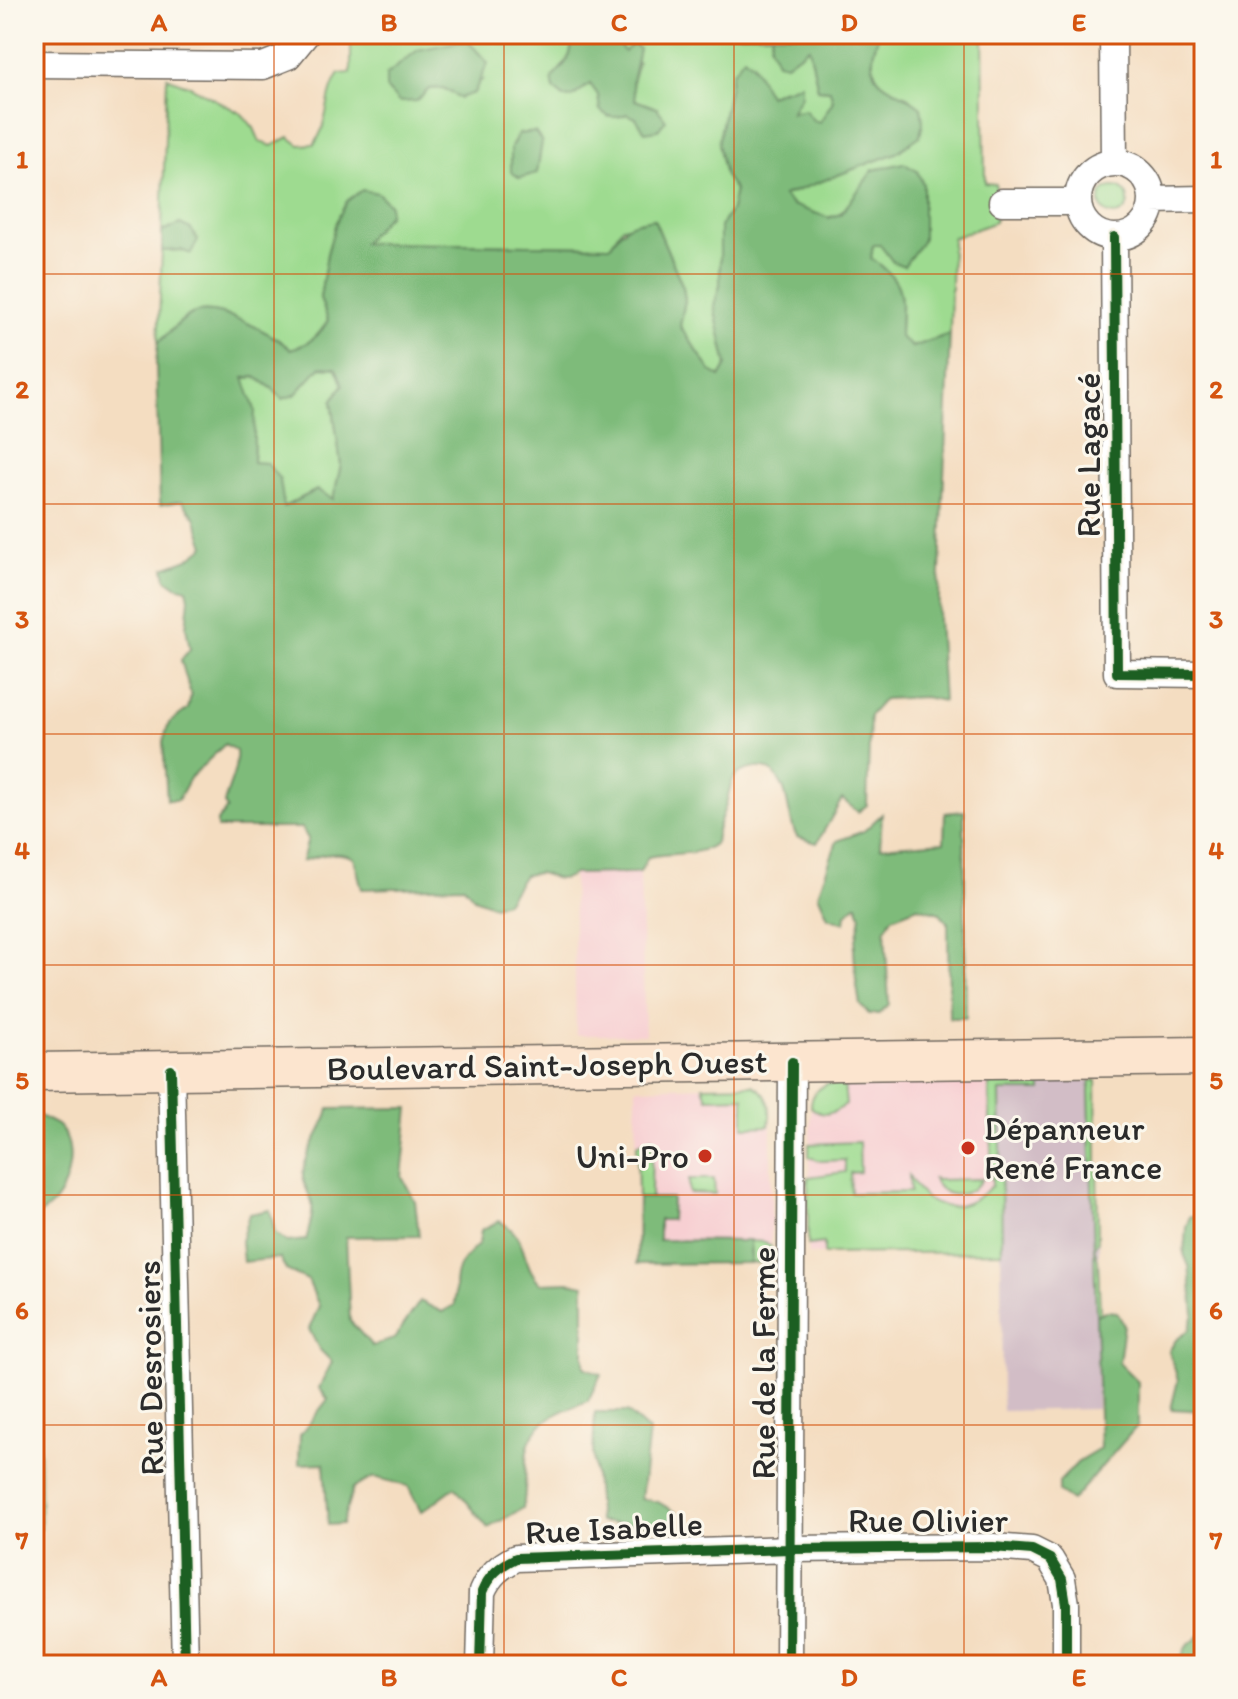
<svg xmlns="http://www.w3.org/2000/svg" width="1238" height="1699" viewBox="0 0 1238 1699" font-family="Itim,sans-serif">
<rect width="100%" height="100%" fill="#fbf7ec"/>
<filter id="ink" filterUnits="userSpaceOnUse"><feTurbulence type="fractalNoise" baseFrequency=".0125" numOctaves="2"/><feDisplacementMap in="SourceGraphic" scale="16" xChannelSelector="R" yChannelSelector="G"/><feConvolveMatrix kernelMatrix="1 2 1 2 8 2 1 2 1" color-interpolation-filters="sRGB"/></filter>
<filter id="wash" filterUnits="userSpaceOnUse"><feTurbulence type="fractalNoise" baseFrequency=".006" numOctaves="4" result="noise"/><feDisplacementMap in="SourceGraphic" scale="32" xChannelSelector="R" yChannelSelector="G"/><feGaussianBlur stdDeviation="1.8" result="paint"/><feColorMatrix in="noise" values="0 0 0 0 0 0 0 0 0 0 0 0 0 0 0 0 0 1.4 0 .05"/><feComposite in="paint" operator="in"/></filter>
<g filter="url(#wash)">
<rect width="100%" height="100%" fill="#f4ddc1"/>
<!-- built -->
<path fill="#f7cfd2" d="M 640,872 L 645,1035 L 576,1035 L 573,874 Z
M 1000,1081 L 1002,1252 L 808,1254 L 811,1102 L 819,1088 L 827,1084 L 844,1084 Z
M 753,1085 L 761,1090 L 768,1099 L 771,1113 L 771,1263 L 637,1264 L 636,1088 Z"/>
<!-- industrial -->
<path fill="#d2bdc6" d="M 1096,1080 L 1100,1313 L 1096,1315 L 1097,1409 L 1002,1411 L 1000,1081 Z"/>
<!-- green -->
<path fill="#9edb90" stroke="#64835e" stroke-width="2" fill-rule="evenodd" d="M 348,34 L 574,34 L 571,39 C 574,56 563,67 552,78 L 554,89 L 565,98 L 572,97 L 590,83 L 598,95 L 600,110 L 609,117 L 627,114 L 636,118 L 657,108 L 635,100 L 632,82 L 638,62 L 624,53 L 614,34 L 772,34 L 770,46 L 786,64 L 809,47 L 818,89 L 830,90 L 833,101 L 820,122 L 790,114 L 783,89 L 770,95 L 759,81 L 753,64 L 725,176 L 735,189 L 731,210 L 720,227 L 720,285 L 714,306 L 727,365 L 720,377 L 711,371 L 680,326 L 685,300 L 683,287 L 654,219 L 622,227 L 610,246 L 362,243 L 389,214 L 389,204 L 336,222 L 327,254 L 320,298 L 328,320 C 319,337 309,344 290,349 C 272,333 215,303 192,314 C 180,320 168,334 158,343 L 162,251 L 181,250 L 180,224 L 162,232 L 167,77 L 190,86 L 242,114 L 254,128 L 260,142 L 272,146 L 289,137 L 300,145 L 314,144 C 330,124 324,95 339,74 L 351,73 L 351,40 ZM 482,80 L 460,98 L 443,88 L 429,89 Z
M 879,34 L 983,34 L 985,183 L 996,184 L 995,222 L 952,238 L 950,334 L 911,347 L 900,337 C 901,297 908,283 871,258 L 873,245 L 881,245 L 893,262 L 923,240 L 923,217 L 855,195 C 850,202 845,211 837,215 C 822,223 793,207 782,196 L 854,168 L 907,96 C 873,84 866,68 879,34 Z
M1100 201a14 14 0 1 1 28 0a14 14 0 1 1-28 0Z
M 320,367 L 336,368 L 343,385 L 332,401 L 341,465 L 333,500 L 317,490 L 283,507 L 253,462 L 254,444 L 244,378 L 256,377 L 273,389 L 295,395 Z
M 1096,1080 L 1098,1241 L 1094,1247 L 1098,1260 L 1100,1313 L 1096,1315 L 1089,1092 L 1090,1081 Z
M 989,1081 L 1041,1081 L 1041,1091 L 1000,1091 L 1002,1252 L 824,1254 L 824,1243 L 808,1245 L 808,1177 L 845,1172 L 845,1160 L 821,1161 L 809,1157 L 809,1144 L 859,1142 L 860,1172 L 850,1173 L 851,1193 L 910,1192 L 909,1176 C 913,1182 918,1192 924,1197 C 947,1216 973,1204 992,1186 Z
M 827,1084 L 844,1084 L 846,1105 C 832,1114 823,1118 811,1107 C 811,1095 817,1089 827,1084 Z
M 753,1085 C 770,1094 772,1108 769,1126 L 744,1127 L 744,1097 L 707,1098 L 703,1086 Z
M 652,1138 L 651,1198 L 638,1198 L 637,1144 Z
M 689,1179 L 714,1179 L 715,1194 L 689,1193 Z
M 933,1179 L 938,1180 L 982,1179 C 969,1198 944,1201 933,1179 Z
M 750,1241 L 765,1242 L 771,1246 L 771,1263 L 751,1263 Z
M 34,1247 L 41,1529 L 34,1529 Z"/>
<!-- forest -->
<path fill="#7ebb7a" stroke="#547352" stroke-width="2" fill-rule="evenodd" d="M 574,34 L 614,34 L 624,52 L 634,43 L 639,49 L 632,82 L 635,100 L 657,108 L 666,120 L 658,130 L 645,132 L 636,118 L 627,114 C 616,119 609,118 600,110 L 598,95 L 590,84 L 572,97 L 565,98 L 554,89 L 552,78 C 563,67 574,56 571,39 Z
M 772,34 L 879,34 C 858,87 889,81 921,107 L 923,122 L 920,136 L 896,153 L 783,196 L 792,205 L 829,218 L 841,214 L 873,170 L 903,163 L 917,171 L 923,184 L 923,240 L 904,266 L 893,262 L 880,245 L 873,245 L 871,258 C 909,285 900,296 900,337 L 912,347 L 950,334 L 938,619 L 943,701 L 924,697 L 884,699 L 870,715 L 867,805 L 858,812 L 842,799 L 817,843 L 797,837 C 786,817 791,789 773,773 C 768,768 762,767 756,768 C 727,772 732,785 725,808 C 720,821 716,829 715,843 C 700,857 668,852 648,857 L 640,872 L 634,873 L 574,874 C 557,884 554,876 539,873 C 537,873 526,875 524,875 L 506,902 L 494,906 L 474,898 L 464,886 L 362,889 L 354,858 C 337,850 320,855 302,861 L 308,839 L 302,828 L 217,828 L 217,821 L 227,809 L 224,804 C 228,785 238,771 236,751 L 225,744 L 190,778 L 178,800 L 167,800 L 163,742 L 169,723 L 188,709 L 191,695 L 181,660 L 190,649 L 186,627 L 189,598 L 187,589 L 176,586 L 166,579 L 164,568 L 188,559 L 205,546 L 195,517 L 182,501 L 160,505 L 156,364 L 158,343 C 168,334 180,320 192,314 C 215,303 272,332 290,349 C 309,344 319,337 328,320 L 320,298 L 327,254 L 336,222 L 347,201 L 362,190 L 378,193 L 389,204 L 389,214 L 363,243 L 610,246 C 625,224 628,223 654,219 L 683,287 L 685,300 L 680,326 L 711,371 L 720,377 L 727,365 L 714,306 L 720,285 L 720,227 L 731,210 L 735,190 L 725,176 L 718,144 L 732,73 L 744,57 C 757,66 760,82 769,95 L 801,84 L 801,95 L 791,113 L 805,110 L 814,121 L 820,122 L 833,101 L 830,90 L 818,89 L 809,47 L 786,64 L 777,62 L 770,46 ZM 320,367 L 336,368 L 343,385 L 332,401 L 341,465 L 333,499 L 317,490 L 284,507 L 280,480 L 267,463 L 253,462 L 255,410 L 244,378 L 256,377 L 273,389 L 282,399 L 295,395 Z
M 467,40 L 488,63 L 474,93 L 460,98 L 443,88 L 429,89 L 417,101 L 399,102 L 386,88 L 386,75 L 418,50 Z
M 535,132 L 542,142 L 537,173 L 520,178 L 511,172 L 511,147 L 518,134 Z
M 180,224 L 191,229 L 198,240 L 191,254 L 181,250 L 162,251 L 162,232 Z
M 964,811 L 966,1018 L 949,1018 L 948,923 L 940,913 L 918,907 L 892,917 L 885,930 L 889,1004 L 879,1014 L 869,1014 L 860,1005 L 856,980 L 854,950 L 861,916 L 857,904 L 846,914 L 845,923 L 828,917 L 818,894 L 837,841 L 864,831 L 882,814 L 880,847 L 944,842 L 945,813 Z
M 409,1108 L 402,1177 L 415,1201 L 419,1236 L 346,1237 L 350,1321 L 372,1346 L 394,1339 L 420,1301 L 442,1312 L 455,1305 C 455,1271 453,1268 479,1244 L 481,1230 L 499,1221 C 529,1236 520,1263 540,1283 L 569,1282 L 584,1285 L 584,1367 L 601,1374 L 588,1401 C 563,1410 532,1421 527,1451 C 524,1470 527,1488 523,1508 L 488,1528 L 455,1487 L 421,1512 L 408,1486 L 374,1477 L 353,1488 L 342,1524 L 328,1525 L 324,1463 L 299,1464 L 300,1435 L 328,1399 L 319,1388 L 332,1362 L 319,1349 L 309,1329 L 319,1306 L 308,1280 L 286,1270 L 280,1258 L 243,1262 L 241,1241 L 249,1214 L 270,1210 L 275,1233 L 287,1242 L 306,1240 C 309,1228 314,1215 312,1203 C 310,1193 301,1183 303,1173 C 306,1149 323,1133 329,1109 Z
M 40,1116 C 45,1119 52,1122 57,1125 C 78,1144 70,1183 54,1203 C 49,1209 40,1214 34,1219 L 34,1119 Z
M 638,1198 L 672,1198 L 671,1220 L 659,1220 L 659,1240 L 750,1241 L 751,1263 L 637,1264 Z
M 1190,1216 L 1203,1218 L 1204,1411 L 1171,1409 L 1178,1380 L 1169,1351 L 1176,1340 L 1189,1330 L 1194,1314 L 1189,1266 L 1184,1254 L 1186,1227 Z
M 1105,1311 L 1117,1312 L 1124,1325 L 1119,1363 L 1138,1382 L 1138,1425 L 1072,1501 L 1059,1492 L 1059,1482 L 1080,1460 L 1100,1448 L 1096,1315 Z
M 595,1412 L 627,1412 L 649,1431 L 641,1499 L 658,1502 L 677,1513 L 674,1527 L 599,1522 L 593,1454 Z
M 1203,1633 L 1202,1665 L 1178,1665 L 1186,1647 Z"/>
</g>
<g filter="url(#ink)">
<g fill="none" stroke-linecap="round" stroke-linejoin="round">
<!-- minor casing -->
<g stroke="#716960" stroke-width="29">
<path id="minor" d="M 1113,34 L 1114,163
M 34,64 L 263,66 L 288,56 L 306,34
M1078 200a37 37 0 1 1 74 0a37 37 0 1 1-74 0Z
M 1152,200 L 1204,199
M 1002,202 L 1077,202
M 1114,237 L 1117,673 L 1204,674
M 171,1070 L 185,1665
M 480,1665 L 482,1592 C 489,1575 500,1566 516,1558 L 790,1549 L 993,1547 L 1032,1550 L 1050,1559 L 1062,1579 L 1066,1604 L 1066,1665
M 789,1665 L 792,1062"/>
</g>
<!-- secondary casing -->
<g stroke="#716960" stroke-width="41">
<path id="secondary" d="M 34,1072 L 1204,1056"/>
</g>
<!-- minor -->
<use href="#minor" stroke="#fff" stroke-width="26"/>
<!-- secondary -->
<use href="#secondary" stroke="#fce5cf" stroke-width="38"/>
<!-- cycleway casing -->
<g stroke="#fbf7ec" stroke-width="15">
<path id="cycleway" d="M 1114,237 L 1117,673 L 1204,674
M 171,1070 L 185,1665
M 480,1665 L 482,1592 C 489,1575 500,1566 516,1558 L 790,1549 L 993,1547 L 1032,1550 L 1050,1559 L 1062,1579 L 1066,1604 L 1066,1665
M 789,1665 L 792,1062"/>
</g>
<!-- cycleway -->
<use href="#cycleway" stroke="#1b5e20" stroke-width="10"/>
</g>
</g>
<!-- grid -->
<path fill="none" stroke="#d5540f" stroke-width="2" stroke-opacity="0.55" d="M 274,34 L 274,1665M 504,34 L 504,1665M 734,34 L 734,1665M 964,34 L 964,1665M 34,274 L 1204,274M 34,504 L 1204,504M 34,734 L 1204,734M 34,965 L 1204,965M 34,1195 L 1204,1195M 34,1425 L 1204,1425"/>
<!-- markers -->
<g fill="#c8321e" stroke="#fbf7ec" stroke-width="3">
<circle cx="968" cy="1148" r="8"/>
<circle cx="705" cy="1156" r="8"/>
</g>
<g text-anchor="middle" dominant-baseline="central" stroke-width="6" stroke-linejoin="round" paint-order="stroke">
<!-- street labels -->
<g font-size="34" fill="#2b2b2b" stroke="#fbf7ec">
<text transform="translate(1088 455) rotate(-90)">Rue Lagacé</text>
<text transform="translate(547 1065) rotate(-1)">Boulevard Saint-Joseph Ouest</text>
<text transform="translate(763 1363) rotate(-90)">Rue de la Ferme</text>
<text transform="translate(150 1368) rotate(-91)">Rue Desrosiers</text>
<text x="928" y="1520">Rue Olivier</text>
<text transform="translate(614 1528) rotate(-3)">Rue Isabelle</text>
</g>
<!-- poi labels -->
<g font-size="34" fill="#2b2b2b" stroke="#fbf7ec" text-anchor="start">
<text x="984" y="1128">Dépanneur<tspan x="984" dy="39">René France</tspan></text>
<text x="689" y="1156" text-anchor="end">Uni-Pro</text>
</g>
</g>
<!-- margin -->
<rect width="1238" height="1699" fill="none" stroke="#fbf7ec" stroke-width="88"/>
<rect x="44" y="44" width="1150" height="1611" fill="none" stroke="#d5540f" stroke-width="3"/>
<g font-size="26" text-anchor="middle" font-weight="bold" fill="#d5540f">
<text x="159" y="31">A</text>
<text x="389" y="31">B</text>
<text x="619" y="31">C</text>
<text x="849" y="31">D</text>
<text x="1079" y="31">E</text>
<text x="22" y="168">1</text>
<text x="1216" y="168">1</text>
<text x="22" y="398">2</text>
<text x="1216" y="398">2</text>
<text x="22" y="628">3</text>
<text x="1216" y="628">3</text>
<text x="22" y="859">4</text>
<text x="1216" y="859">4</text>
<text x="22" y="1089">5</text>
<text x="1216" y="1089">5</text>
<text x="22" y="1319">6</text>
<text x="1216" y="1319">6</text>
<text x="22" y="1549">7</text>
<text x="1216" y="1549">7</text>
<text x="159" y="1686">A</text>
<text x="389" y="1686">B</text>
<text x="619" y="1686">C</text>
<text x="849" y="1686">D</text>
<text x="1079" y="1686">E</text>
</g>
</svg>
